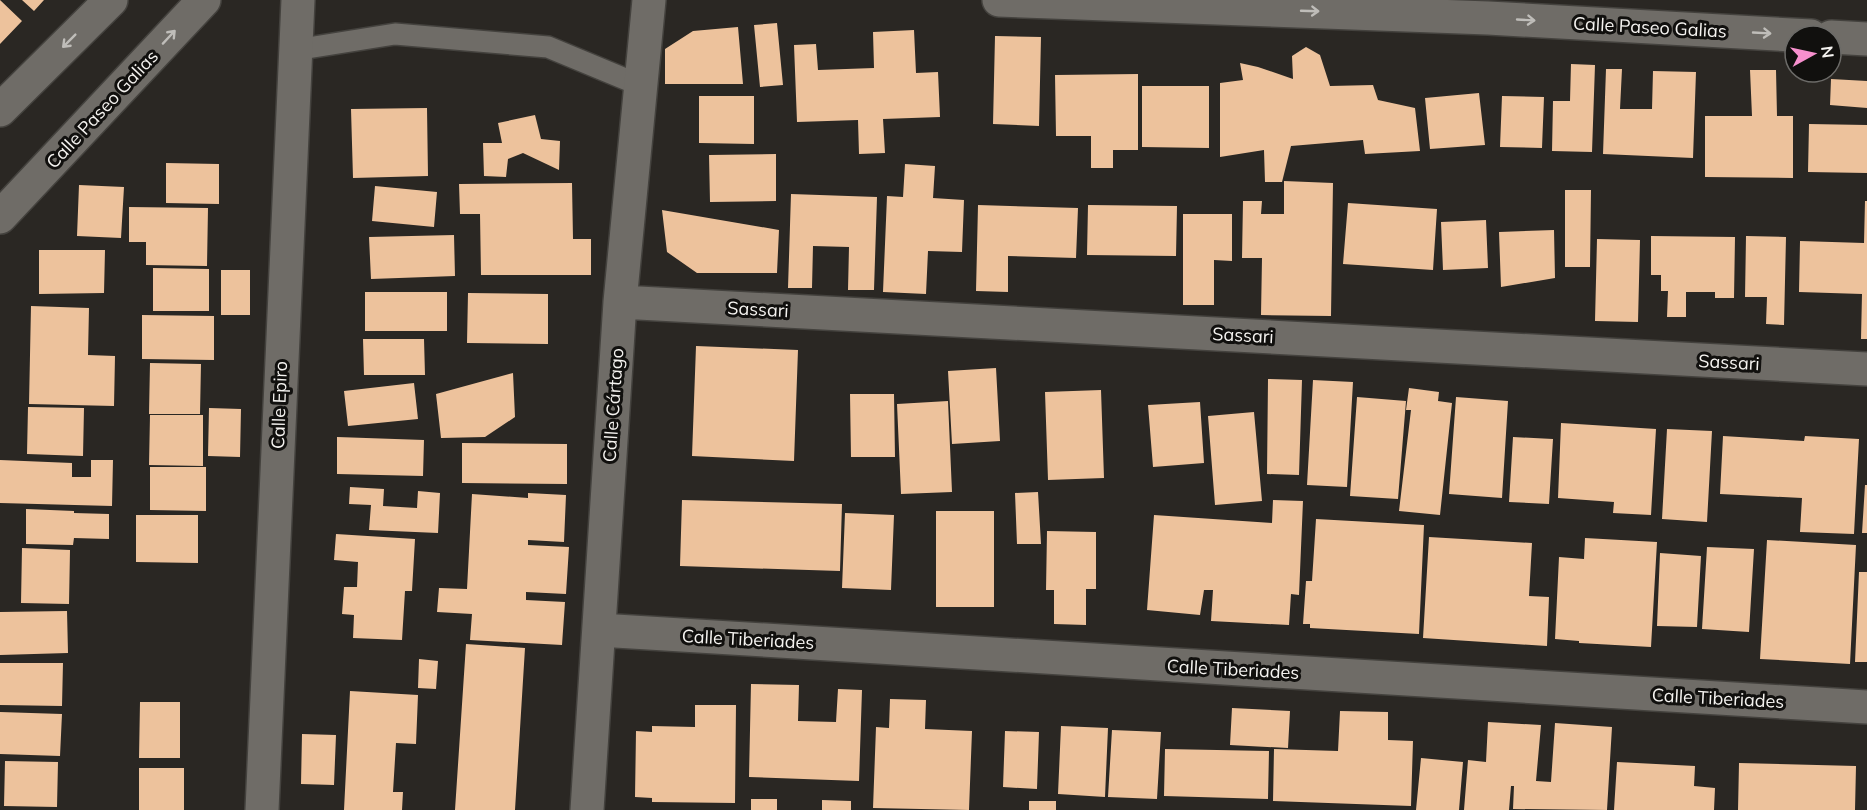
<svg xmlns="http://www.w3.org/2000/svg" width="1867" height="810" viewBox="0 0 1867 810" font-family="Mulish,sans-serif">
<rect width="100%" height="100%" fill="#2a2723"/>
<!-- building -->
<path fill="#edc29c" d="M 0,0 L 22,21 L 0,44 Z
M 22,0 L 44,0 L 34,11 Z
M 777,23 L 783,85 L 760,87 L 754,25 Z
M 738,27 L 743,84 L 665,84 L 665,49 L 693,31 Z
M 914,30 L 916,73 L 938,72 L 940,117 L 883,119 L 885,153 L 859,154 L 858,120 L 797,122 L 794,45 L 816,44 L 818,70 L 874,68 L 873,32 Z
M 995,36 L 1041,37 L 1039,126 L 993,124 Z
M 1306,47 L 1320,55 L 1330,86 L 1373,85 L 1378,100 L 1415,108 L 1420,151 L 1365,154 L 1363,140 L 1291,146 L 1282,182 L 1265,182 L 1264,150 L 1220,157 L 1220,83 L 1243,80 L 1240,63 L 1258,67 L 1293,79 L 1292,56 Z
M 1571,64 L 1595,65 L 1592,152 L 1552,151 L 1553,101 L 1570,101 Z
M 1606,69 L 1622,69 L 1620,109 L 1652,109 L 1653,71 L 1696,72 L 1693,158 L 1603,154 Z
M 1750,70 L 1776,70 L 1777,116 L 1793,116 L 1793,178 L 1705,177 L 1705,116 L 1752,116 Z
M 1138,74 L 1138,150 L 1113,150 L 1113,168 L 1091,168 L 1091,136 L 1056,136 L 1055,75 Z
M 1831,79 L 1867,81 L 1867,108 L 1830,105 Z
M 1142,86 L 1209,86 L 1209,148 L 1142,147 Z
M 1479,93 L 1485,145 L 1430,149 L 1425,98 Z
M 699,96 L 754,96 L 754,144 L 699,143 Z
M 1502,96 L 1544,97 L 1542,148 L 1500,147 Z
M 427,108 L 428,176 L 353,178 L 351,109 Z
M 535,115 L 541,139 L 560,141 L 559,170 L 523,153 L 508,159 L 506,177 L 484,176 L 483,143 L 502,143 L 498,123 Z
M 1809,124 L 1867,125 L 1867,173 L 1808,172 Z
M 776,154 L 776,201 L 710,202 L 709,155 Z
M 166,163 L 219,164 L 219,204 L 166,203 Z
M 905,164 L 935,166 L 933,198 L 964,200 L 962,252 L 928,251 L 926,294 L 883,292 L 887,196 L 903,197 Z
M 1284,181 L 1333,183 L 1331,316 L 1261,315 L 1262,258 L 1242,258 L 1243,201 L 1262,201 L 1261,214 L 1284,214 Z
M 572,183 L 573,239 L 591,239 L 591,275 L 481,275 L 480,214 L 460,214 L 459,184 Z
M 79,185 L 124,187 L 121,238 L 77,236 Z
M 375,186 L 437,192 L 434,227 L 372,221 Z
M 1565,190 L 1591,190 L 1590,267 L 1565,267 Z
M 791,194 L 877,197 L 874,290 L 848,290 L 849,247 L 813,246 L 812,288 L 788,288 Z
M 1865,201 L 1867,201 L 1867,339 L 1861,339 L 1862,294 L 1799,292 L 1800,241 L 1864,243 Z
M 1348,203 L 1437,209 L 1433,270 L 1343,264 Z
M 978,205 L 1078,208 L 1076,258 L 1008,256 L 1008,292 L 976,291 Z
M 1088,205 L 1177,206 L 1176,256 L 1087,255 Z
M 129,207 L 208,208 L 207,266 L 146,265 L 146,242 L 129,242 Z
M 662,210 L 779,230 L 777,273 L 697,273 L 667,252 Z
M 1183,214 L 1232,214 L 1232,261 L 1214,260 L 1214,305 L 1183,305 Z
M 1486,220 L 1488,268 L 1443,270 L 1441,222 Z
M 1554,230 L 1555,278 L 1501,287 L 1499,232 Z
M 454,235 L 455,276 L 371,279 L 369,237 Z
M 1651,236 L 1735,237 L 1734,298 L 1715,298 L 1715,292 L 1686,292 L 1686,317 L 1667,317 L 1668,291 L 1661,291 L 1661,275 L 1651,275 Z
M 1746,236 L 1786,237 L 1784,325 L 1766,324 L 1767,297 L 1745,297 Z
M 1597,239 L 1640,240 L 1638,322 L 1595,321 Z
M 39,250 L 105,250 L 104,293 L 39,294 Z
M 153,268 L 209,269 L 209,311 L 153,311 Z
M 221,270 L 250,270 L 250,315 L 221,315 Z
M 365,292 L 447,292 L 447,331 L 365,331 Z
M 468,293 L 548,294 L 548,344 L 467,343 Z
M 31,306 L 89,308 L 88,355 L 115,356 L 114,406 L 29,404 Z
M 142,315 L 214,316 L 214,360 L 142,359 Z
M 363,339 L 424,339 L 425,375 L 364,375 Z
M 696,346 L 798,350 L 794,461 L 692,456 Z
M 150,363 L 201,364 L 200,414 L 149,414 Z
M 996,368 L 1000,441 L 952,444 L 948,371 Z
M 513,373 L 515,417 L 485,437 L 441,438 L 436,394 Z
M 1268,379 L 1302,380 L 1299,475 L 1267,474 Z
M 1313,380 L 1353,382 L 1347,487 L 1307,485 Z
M 414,383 L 418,419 L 348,426 L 344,391 Z
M 1409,388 L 1439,392 L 1438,401 L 1452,403 L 1440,515 L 1399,511 L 1411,410 L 1406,410 Z
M 1101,390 L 1104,478 L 1048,480 L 1045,392 Z
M 850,394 L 894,394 L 895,457 L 851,457 Z
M 1357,397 L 1406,401 L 1398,499 L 1350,496 Z
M 1456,397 L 1508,401 L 1502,498 L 1449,494 Z
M 948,401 L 952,492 L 901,494 L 897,404 Z
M 1200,402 L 1204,463 L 1153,467 L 1148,405 Z
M 28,407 L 84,408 L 83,456 L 27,454 Z
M 209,408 L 241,409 L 240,457 L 208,456 Z
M 1254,412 L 1262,501 L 1215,505 L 1208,416 Z
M 150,415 L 203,415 L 203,466 L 149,465 Z
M 1561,423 L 1656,429 L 1651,515 L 1613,513 L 1614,502 L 1558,498 Z
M 1667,429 L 1712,431 L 1707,522 L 1662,519 Z
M 1723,436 L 1804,441 L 1805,436 L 1859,439 L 1854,534 L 1800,532 L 1802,498 L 1720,494 Z
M 337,437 L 424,440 L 423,476 L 337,474 Z
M 1513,437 L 1553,439 L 1549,504 L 1509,502 Z
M 462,443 L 567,444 L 567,484 L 462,483 Z
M 0,460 L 72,463 L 72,477 L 91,477 L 91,460 L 113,460 L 112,506 L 0,503 Z
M 150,467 L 206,467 L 206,511 L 150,510 Z
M 1865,485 L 1867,485 L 1867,533 L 1862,533 Z
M 350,487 L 384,489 L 383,506 L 417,508 L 418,491 L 440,493 L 438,533 L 369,530 L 371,505 L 349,504 Z
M 1038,492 L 1041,544 L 1017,544 L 1015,493 Z
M 528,493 L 566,495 L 564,542 L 528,540 L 528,545 L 569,547 L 566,594 L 526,592 L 526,600 L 565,602 L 562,645 L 470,640 L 472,614 L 437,612 L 439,588 L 467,589 L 472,494 L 528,498 Z
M 682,500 L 842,504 L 840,571 L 680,566 Z
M 1273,500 L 1303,501 L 1299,595 L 1291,594 L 1289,625 L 1211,621 L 1213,590 L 1204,590 L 1200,615 L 1147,610 L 1154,515 L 1272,523 Z
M 26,509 L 74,511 L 74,513 L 109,514 L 109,539 L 74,538 L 73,545 L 26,544 Z
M 936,511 L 994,511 L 994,607 L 936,607 Z
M 845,513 L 894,515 L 891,590 L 842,588 Z
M 136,515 L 198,515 L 198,563 L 136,562 Z
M 1316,519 L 1424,525 L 1419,634 L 1310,628 L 1310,624 L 1303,624 L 1306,581 L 1312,581 Z
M 1047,531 L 1096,532 L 1096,589 L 1086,589 L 1086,625 L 1054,624 L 1054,590 L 1046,590 Z
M 336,534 L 415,539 L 412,591 L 405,591 L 402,640 L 353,638 L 354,615 L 342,614 L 344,587 L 357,587 L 358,562 L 334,560 Z
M 1429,537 L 1532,543 L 1529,596 L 1549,597 L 1547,646 L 1423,638 Z
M 1585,538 L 1657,542 L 1651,647 L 1579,643 L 1579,641 L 1555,639 L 1559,557 L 1584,559 Z
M 1767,540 L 1856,545 L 1850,664 L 1760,659 Z
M 1707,547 L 1754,549 L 1749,632 L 1702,629 Z
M 22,548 L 70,550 L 69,604 L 21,603 Z
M 1660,553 L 1701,556 L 1697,627 L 1657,626 Z
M 1859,572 L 1867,572 L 1867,662 L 1855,662 Z
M 67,611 L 68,653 L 0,655 L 0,612 Z
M 466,644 L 525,648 L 515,810 L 455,810 Z
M 419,659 L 438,661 L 436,689 L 418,688 Z
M 0,663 L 63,663 L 62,706 L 0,705 Z
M 751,684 L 799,685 L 798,721 L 836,722 L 838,689 L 862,690 L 859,781 L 749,777 Z
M 350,691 L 418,695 L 416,744 L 396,743 L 393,792 L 403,792 L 402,810 L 344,810 Z
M 890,699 L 926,700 L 925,729 L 972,731 L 969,810 L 873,808 L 876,727 L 889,728 Z
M 140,702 L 180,702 L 180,758 L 139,758 Z
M 695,705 L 736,705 L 735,803 L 652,802 L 652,798 L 635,797 L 636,731 L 652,732 L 652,726 L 695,727 Z
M 1232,708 L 1290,711 L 1288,748 L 1230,745 Z
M 1340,711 L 1388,712 L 1388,740 L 1413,741 L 1411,806 L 1273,801 L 1274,749 L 1338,751 Z
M 0,712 L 62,714 L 60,756 L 0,754 Z
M 1488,722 L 1541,725 L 1536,781 L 1551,782 L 1555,723 L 1612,727 L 1607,810 L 1513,809 L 1514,786 L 1511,786 L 1509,810 L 1464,810 L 1468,760 L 1486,762 Z
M 1061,726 L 1108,728 L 1105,797 L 1058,794 Z
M 1112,730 L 1161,732 L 1157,799 L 1108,797 Z
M 1005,731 L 1039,732 L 1037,789 L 1003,787 Z
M 302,734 L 336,735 L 334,785 L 301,784 Z
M 1165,749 L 1269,751 L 1268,799 L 1164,796 Z
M 1421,758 L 1463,762 L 1459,810 L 1416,810 Z
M 5,761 L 58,762 L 57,807 L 4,806 Z
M 1617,762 L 1695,766 L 1694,786 L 1715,788 L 1714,810 L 1614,810 Z
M 1739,763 L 1856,766 L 1855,810 L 1738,810 Z
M 139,768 L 184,768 L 184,810 L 139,810 Z
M 751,799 L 777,799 L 777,810 L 751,810 Z
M 822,800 L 851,801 L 851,810 L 822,810 Z
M 1029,801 L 1056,801 L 1056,810 L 1029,810 Z"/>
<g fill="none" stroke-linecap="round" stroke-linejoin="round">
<!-- lane casing -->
<g stroke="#44423e" stroke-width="24">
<path id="lane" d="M 295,50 L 395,34 L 548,47 L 642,86"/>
</g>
<!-- street casing -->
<g stroke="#44423e" stroke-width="36">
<path id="street" d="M 999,0 L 1488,18 L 1811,36
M 1831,37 L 1867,39
M 0,110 L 111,0
M 0,217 L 204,0
M 620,302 L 1867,369
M 599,630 L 1867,707
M 262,810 L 298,0
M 587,810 L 620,302 L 649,0"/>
</g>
<!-- lane -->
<use href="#lane" stroke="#6f6c67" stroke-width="21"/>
<!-- street -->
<use href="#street" stroke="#6f6c67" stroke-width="33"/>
</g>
<!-- one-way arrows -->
<defs><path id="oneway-shaft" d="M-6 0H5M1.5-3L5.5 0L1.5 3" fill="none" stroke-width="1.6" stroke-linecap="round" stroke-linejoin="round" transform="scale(1.5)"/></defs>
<g stroke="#bfbdb9">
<use href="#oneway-shaft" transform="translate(1310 11) rotate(2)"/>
<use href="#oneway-shaft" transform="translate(1526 20) rotate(3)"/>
<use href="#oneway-shaft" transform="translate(1762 33) rotate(3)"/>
<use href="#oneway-shaft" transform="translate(169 37) rotate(-47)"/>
<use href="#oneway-shaft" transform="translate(69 41) rotate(135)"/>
</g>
<g text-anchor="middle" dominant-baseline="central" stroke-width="6" stroke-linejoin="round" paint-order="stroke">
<!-- street labels -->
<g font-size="18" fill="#f5f3f0" stroke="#11100e">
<text transform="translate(1650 27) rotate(3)">Calle Paseo Galias</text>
<text transform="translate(102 109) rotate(-47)">Calle Paseo Galias</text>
<text transform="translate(758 309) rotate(3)">Sassari</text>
<text transform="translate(1243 335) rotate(3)">Sassari</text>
<text transform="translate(1729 362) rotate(3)">Sassari</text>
<text transform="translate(279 405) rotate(-88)">Calle Epiro</text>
<text transform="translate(613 405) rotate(-86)">Calle Cártago</text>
<text transform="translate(748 639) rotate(3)">Calle Tiberiades</text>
<text transform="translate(1233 669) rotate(3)">Calle Tiberiades</text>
<text transform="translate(1718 698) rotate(3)">Calle Tiberiades</text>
</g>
</g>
<!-- north arrow -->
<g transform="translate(1813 54) rotate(82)"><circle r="28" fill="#11100e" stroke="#6c6b68" stroke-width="1.5"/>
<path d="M0-4.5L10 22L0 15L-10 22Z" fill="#f790ce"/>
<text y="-9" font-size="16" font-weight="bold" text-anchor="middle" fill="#f5f3f0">N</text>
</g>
</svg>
